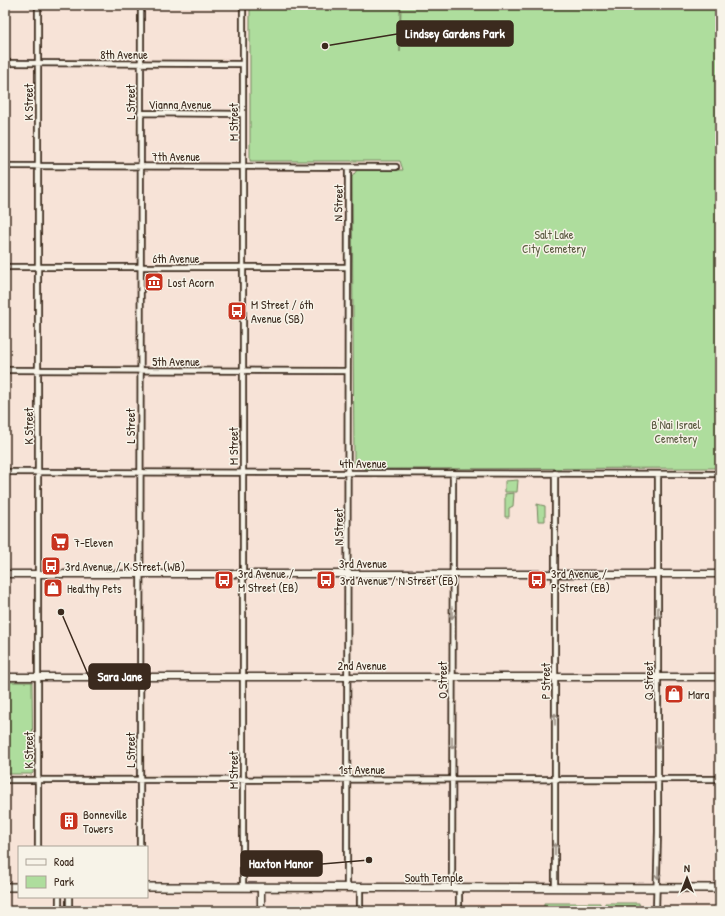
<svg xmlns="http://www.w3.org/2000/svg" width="725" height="916" viewBox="0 0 725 916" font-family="'Patrick Hand',sans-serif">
<rect width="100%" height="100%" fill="#f7e3d7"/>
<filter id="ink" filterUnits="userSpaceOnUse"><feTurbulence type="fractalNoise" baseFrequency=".025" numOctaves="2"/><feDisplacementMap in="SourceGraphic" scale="8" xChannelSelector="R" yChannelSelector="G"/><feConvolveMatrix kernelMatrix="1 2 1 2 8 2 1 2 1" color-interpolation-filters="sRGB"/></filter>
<g filter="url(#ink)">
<!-- built -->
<path fill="#f7d8cb" d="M 469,904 L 640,904 L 640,911 L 469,911 Z"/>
<!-- green -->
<path fill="#aedd9d" stroke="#74845e" d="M 250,5 L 400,5 L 400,52 L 401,5 L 720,5 L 720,468 L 366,469 L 354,463 L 352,177 L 357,170 L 403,170 L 400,161 L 250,161 Z
M 518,480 L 517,492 L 505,492 L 505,481 Z
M 514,493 L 513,506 L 509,508 L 509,517 L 505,517 L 505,494 Z
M 537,504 L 545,506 L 545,521 L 538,521 Z
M 5,682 L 32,682 L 33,773 L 32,774 L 5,774 Z
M 544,903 L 600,903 L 600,911 L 544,911 Z
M 605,903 L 639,903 L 640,911 L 605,908 Z"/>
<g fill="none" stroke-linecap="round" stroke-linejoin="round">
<!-- minor casing -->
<g stroke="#3b2a1e" stroke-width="8">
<path id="minor" d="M 5,63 L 243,64
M 140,113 L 243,114
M 5,166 L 396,167
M 5,267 L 347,267
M 5,370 L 347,371
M 5,472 L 720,474
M 555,473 L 555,888
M 5,780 L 720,779
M 38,847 L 38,5
M 140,847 L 141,5
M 243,887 L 243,5
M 347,888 L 348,167
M 360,888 L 360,911
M 452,888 L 453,473
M 59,897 L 59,911
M 69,897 L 69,911
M 459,911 L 459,888
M 656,911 L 658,832 L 658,474"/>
</g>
<!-- tertiary casing -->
<g stroke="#3b2a1e" stroke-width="9">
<path id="tertiary" d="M 5,574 L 720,574
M 5,677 L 720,677
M 261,888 L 261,911"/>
</g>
<!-- secondary casing -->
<g stroke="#3b2a1e" stroke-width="10">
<path id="secondary" d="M 5,887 L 19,887
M 147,887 L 720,888"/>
</g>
<!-- minor -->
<use href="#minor" stroke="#f7f3e8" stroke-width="4.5"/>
<!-- tertiary -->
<use href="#tertiary" stroke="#f7f3e8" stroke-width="6"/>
<!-- secondary -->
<use href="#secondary" stroke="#f7f3e8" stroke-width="7"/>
</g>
<!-- one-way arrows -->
<defs><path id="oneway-shaft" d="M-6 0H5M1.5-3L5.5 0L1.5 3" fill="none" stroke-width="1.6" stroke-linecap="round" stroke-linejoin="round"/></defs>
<g stroke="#998e83">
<use href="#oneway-shaft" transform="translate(452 613) rotate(90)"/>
<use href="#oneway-shaft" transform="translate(658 613) rotate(90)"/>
<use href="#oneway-shaft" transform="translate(555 719) rotate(-90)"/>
<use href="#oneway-shaft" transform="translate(452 743) rotate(90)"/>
<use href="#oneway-shaft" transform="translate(658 743) rotate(90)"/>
<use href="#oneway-shaft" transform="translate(555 849) rotate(-90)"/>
<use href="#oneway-shaft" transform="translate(658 873) rotate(90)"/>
</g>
</g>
<!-- icons -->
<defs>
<g id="museum-square" transform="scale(1)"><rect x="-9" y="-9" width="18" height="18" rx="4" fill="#c8321e" stroke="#f7f3e8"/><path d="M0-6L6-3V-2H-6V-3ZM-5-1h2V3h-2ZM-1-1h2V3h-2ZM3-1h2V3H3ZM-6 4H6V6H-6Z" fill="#fff"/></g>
<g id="bus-square" transform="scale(1)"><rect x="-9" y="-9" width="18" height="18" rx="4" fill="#c8321e" stroke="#f7f3e8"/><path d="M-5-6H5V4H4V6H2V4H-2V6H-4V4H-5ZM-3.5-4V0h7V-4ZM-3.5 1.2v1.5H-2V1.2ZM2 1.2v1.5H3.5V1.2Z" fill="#fff"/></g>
<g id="supermarket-square" transform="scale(1)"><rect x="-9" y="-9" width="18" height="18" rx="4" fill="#c8321e" stroke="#f7f3e8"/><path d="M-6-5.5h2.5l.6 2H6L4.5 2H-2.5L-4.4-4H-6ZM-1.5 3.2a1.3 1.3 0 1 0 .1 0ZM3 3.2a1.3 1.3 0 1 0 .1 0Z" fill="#fff"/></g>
<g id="shop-square" transform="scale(1)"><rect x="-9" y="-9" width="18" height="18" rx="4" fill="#c8321e" stroke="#f7f3e8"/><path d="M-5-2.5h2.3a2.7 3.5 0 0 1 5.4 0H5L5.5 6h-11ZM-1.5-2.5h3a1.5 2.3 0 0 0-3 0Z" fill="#fff"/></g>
<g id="building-square" transform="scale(1)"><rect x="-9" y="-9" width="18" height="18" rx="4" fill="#c8321e" stroke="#f7f3e8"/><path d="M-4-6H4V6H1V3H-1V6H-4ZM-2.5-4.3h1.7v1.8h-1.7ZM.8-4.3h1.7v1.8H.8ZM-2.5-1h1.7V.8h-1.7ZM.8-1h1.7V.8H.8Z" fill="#fff"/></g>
</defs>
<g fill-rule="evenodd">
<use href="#museum-square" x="154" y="282"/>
<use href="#bus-square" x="237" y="311"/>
<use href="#supermarket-square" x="60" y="542"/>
<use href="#bus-square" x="51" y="566"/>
<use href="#bus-square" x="224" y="580"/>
<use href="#bus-square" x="326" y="580"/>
<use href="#bus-square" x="537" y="580"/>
<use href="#shop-square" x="53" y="588"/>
<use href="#shop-square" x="674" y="694"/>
<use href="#building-square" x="69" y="821"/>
</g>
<g text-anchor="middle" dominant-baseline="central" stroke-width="3" stroke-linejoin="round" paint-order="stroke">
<!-- street labels -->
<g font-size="12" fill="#3b2a1e" stroke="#f7f3e8">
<text x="124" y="54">8th Avenue</text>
<text transform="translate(28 102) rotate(-90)">K Street</text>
<text transform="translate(130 102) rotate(-90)">L Street</text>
<text x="180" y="104">Vianna Avenue</text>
<text transform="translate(233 122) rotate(-90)">M Street</text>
<text x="176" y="156">7th Avenue</text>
<text transform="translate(338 203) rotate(-89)">N Street</text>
<text x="176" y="258">6th Avenue</text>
<text x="176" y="361">5th Avenue</text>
<text transform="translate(28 426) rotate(-90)">K Street</text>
<text transform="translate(130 426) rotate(-90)">L Street</text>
<text transform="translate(233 446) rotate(-90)">M Street</text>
<text x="363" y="463">4th Avenue</text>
<text transform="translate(338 527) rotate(-90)">N Street</text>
<text x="363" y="563">3rd Avenue</text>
<text x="362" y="665">2nd Avenue</text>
<text transform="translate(442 680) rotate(-90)">O Street</text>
<text transform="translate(545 681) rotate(-90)">P Street</text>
<text transform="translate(648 681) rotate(-90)">Q Street</text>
<text transform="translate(28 750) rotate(-90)">K Street</text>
<text transform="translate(130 750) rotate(-90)">L Street</text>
<text x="362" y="769">1st Avenue</text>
<text transform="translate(233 770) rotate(-90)">M Street</text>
<text x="434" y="877">South Temple</text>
</g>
<!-- park labels -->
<g font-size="12" fill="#58573e" stroke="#f7f3e8">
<text x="554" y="234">Salt Lake<tspan x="554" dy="14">City Cemetery</tspan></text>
<text x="676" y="424">B'Nai Israel<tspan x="676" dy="14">Cemetery</tspan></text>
</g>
<!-- poi labels -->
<g font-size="12" fill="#3b2a1e" stroke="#f7f3e8" text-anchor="start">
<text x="168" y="282">Lost Acorn</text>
<text x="251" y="304">M Street / 6th<tspan x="251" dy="14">Avenue (SB)</tspan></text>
<text x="74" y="542">7-Eleven</text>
<text x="65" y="566">3rd Avenue / K Street (WB)</text>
<text x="238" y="573">3rd Avenue /<tspan x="238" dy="14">M Street (EB)</tspan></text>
<text x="551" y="573">3rd Avenue /<tspan x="551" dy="14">P Street (EB)</tspan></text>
<text x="340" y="580">3rd Avenue / N Street (EB)</text>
<text x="67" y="588">Healthy Pets</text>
<text x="688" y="694">Mara</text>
<text x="83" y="814">Bonneville<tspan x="83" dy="14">Towers</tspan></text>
</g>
</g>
<!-- callouts -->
<path fill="none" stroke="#3b2a1e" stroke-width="1.5" d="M325 46L397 34M61 612L89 677M369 860L322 864"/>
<g fill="#3b2a1e" stroke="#f7f3e8" stroke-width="1.5">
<circle cx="325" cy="46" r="4"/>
<circle cx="61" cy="612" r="4"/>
<circle cx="369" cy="860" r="4"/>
</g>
<g fill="#3b2a1e" stroke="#3b2a1e" stroke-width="1.5">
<rect x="397" y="21" width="116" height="25" rx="4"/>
<rect x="89" y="664" width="61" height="25" rx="4"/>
<rect x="241" y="851" width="81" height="25" rx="4"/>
</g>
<g font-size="13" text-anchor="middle" font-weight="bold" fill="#fff">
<text x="455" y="38">Lindsey Gardens Park</text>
<text x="120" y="681">Sara Jane</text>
<text x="281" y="868">Haxton Manor</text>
</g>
<!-- margin -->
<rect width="725" height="916" fill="none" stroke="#f7f3e8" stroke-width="20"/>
<rect x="10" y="10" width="705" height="896" fill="none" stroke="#3b2a1e" stroke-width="1.5" filter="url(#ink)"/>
<!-- legend -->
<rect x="18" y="846" width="130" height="52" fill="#f7f3e8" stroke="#aca397"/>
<rect x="26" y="859" width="20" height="6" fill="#f7f3e8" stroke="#aca397"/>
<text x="54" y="866" font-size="12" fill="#3b2a1e">Road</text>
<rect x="26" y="876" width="20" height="12" fill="#aedd9d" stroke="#aca397"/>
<text x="54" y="886" font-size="12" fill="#3b2a1e">Park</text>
<!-- north arrow -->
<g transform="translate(687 878)" stroke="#f7f3e8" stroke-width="3" paint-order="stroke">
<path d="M0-3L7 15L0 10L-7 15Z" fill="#3b2a1e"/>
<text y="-6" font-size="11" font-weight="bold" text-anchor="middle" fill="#3b2a1e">N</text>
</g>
</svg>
